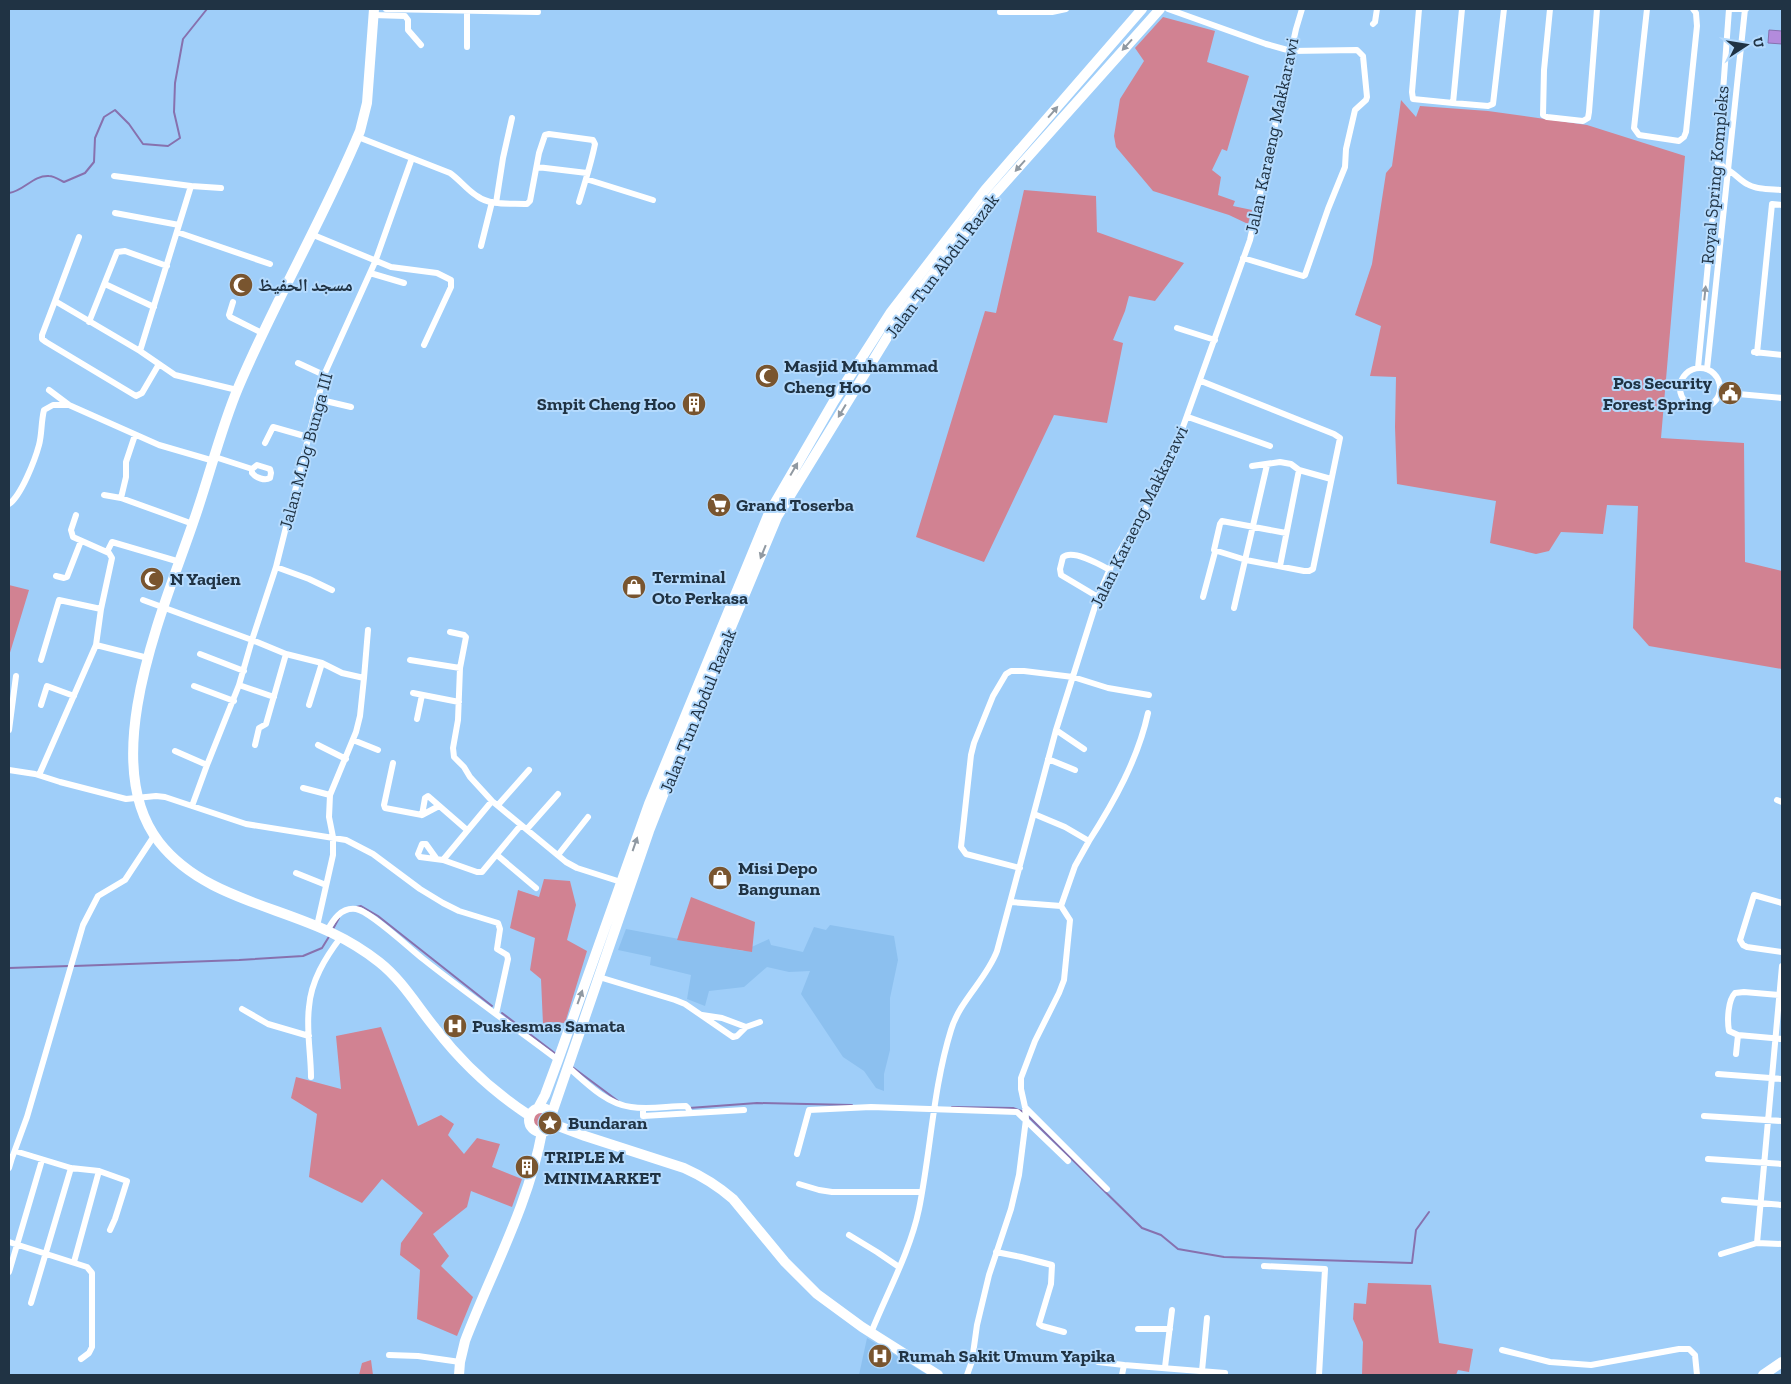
<svg xmlns="http://www.w3.org/2000/svg" width="1791" height="1384" viewBox="0 0 1791 1384" font-family="'Zilla Slab','Noto Naskh Arabic',serif">
<rect width="100%" height="100%" fill="#9fcef9"/>
<!-- built -->
<path fill="#8cc0ef" d="M 830,925 L 894,936 L 898,960 L 890,998 L 890,1050 L 884,1074 L 884,1091 L 876,1088 L 864,1071 L 843,1057 L 801,994 L 810,971 L 789,972 L 767,967 L 744,987 L 709,991 L 705,1006 L 687,999 L 691,975 L 650,965 L 651,957 L 618,950 L 626,929 L 743,951 L 769,939 L 771,945 L 803,952 L 814,927 L 826,930 Z
M 867,1338 L 926,1374 L 926,1375 L 859,1375 Z"/>
<!-- green -->
<path fill="#d18292" d="M 1163,17 L 1215,31 L 1207,62 L 1249,76 L 1227,151 L 1222,149 L 1212,170 L 1221,177 L 1218,195 L 1235,201 L 1233,206 L 1252,210 L 1248,224 L 1229,215 L 1153,191 L 1116,147 L 1114,136 L 1120,99 L 1144,61 L 1135,48 Z
M 1401,100 L 1416,117 L 1420,106 L 1488,111 L 1587,125 L 1685,156 L 1661,438 L 1744,443 L 1745,562 L 1782,571 L 1782,669 L 1649,646 L 1633,628 L 1638,506 L 1607,505 L 1603,534 L 1561,532 L 1549,551 L 1536,554 L 1490,543 L 1496,501 L 1397,484 L 1395,427 L 1396,377 L 1370,376 L 1381,326 L 1355,315 L 1372,264 L 1386,173 L 1392,166 Z
M 1024,190 L 1096,196 L 1097,232 L 1184,263 L 1155,301 L 1129,296 L 1125,311 L 1113,340 L 1123,343 L 1107,423 L 1054,415 L 984,562 L 916,537 L 985,311 L 996,313 Z
M 9,585 L 29,590 L 9,656 Z
M 544,879 L 570,881 L 576,905 L 567,940 L 587,951 L 565,1023 L 550,1022 L 548,1028 L 543,1024 L 541,979 L 530,970 L 535,938 L 510,928 L 518,890 L 539,897 Z
M 691,897 L 755,922 L 752,952 L 677,940 Z
M 381,1027 L 418,1126 L 441,1115 L 454,1124 L 448,1135 L 464,1154 L 477,1138 L 500,1144 L 492,1167 L 522,1179 L 512,1207 L 471,1191 L 467,1207 L 433,1234 L 449,1256 L 441,1266 L 473,1297 L 457,1336 L 417,1319 L 420,1270 L 400,1255 L 401,1243 L 423,1213 L 382,1179 L 362,1203 L 309,1177 L 317,1114 L 291,1098 L 296,1077 L 341,1089 L 336,1036 Z
M529 1120a12 12 0 1 1 24 0a12 12 0 1 1-24 0Z
M 1368,1283 L 1431,1285 L 1439,1343 L 1473,1349 L 1469,1372 L 1458,1370 L 1456,1375 L 1362,1375 L 1363,1342 L 1353,1319 L 1354,1303 L 1366,1304 Z
M 371,1360 L 373,1375 L 359,1375 L 362,1363 Z"/>
<!-- water -->
<path fill="#b38bdc" stroke="#8771ae" d="M 1769,30 L 1782,31 L 1782,44 L 1768,43 Z"/>
<g fill="none" stroke-linecap="round" stroke-linejoin="round">
<!-- stream -->
<path stroke="#8771ae" stroke-width="2" d="M 9,193 C 24,191 33,175 49,176 C 54,176 60,180 64,182 L 85,173 L 94,162 L 95,138 L 104,117 L 115,110 L 129,124 L 143,144 L 168,146 L 180,138 L 174,112 L 175,83 L 183,39 L 207,9
M 356,907 L 361,906 L 378,916 L 492,1006
M 333,929 L 339,918
M 74,966 L 239,960 L 303,956 L 322,948 L 330,935
M 9,968 L 69,966
M 502,1013 L 556,1054
M 571,1066 L 618,1101
M 952,1107 L 1013,1108 L 1024,1112
M 689,1108 L 757,1103 L 852,1105
M 1029,1117 L 1142,1228 L 1161,1235 L 1178,1249 L 1224,1257 L 1412,1263 L 1416,1230 L 1429,1212"/>
<!-- minor -->
<path stroke="#fff" stroke-width="6" d="M 386,9 L 538,12
M 1168,9 L 1266,44 L 1291,51 L 1357,50 L 1363,56 L 1367,97 L 1366,100 L 1355,110 L 1346,149 L 1345,167 L 1328,209 L 1305,275 L 1303,276 L 1243,258
M 1419,9 L 1412,92 L 1413,99 L 1453,103 L 1462,9
M 1550,9 L 1544,70 L 1543,115 L 1547,117 L 1583,121 L 1588,118 L 1589,112 L 1597,9
M 1647,9 L 1634,128 L 1639,135 L 1679,141 L 1684,137 L 1686,132 L 1697,26 L 1696,13 L 1693,9
M 1732,9 L 1746,9
M 1000,12 L 1052,12 L 1066,9
M 373,15 L 405,16 L 408,20 L 408,30 L 421,45
M 1373,24 L 1375,22 L 1377,9
M 467,47 L 467,11
M 1453,103 L 1488,106 L 1493,104 L 1504,9
M 358,137 L 450,173 C 460,180 467,190 477,196 C 490,206 511,203 527,204 L 530,201 L 539,153 L 545,135 L 549,134 L 593,140 L 595,144 C 591,164 585,182 579,202
M 1718,160 L 1724,168 C 1733,171 1739,180 1747,184 C 1757,190 1771,189 1782,190
M 537,167 L 587,173
M 114,176 L 191,186 L 140,351 L 175,375 L 237,390
M 586,179 L 653,200
M 191,186 L 221,188
M 496,203 L 503,158 L 512,118
M 115,213 L 179,225
M 177,232 L 270,264
M 311,234 L 391,267 L 437,273 L 451,280 L 451,287 L 424,345
M 481,246 L 492,202
M 370,273 L 404,283
M 105,284 L 154,307
M 55,301 L 79,237
M 233,302 L 229,315 L 230,317 L 264,334
M 89,322 L 117,252 L 125,251 L 167,266
M 1177,328 L 1215,340
M 140,351 L 55,301 L 42,335 L 42,339 L 46,342 L 136,396 L 142,393 L 159,364
M 1754,352 L 1782,355
M 1757,353 L 1772,204 L 1782,205
M 298,363 L 324,375
M 1698,368 L 1718,160 L 1729,9
M1680 388a20 20 0 1 1 40 0a20 20 0 1 1-40 0Z
M 1707,369 L 1745,9
M 1201,381 L 1334,434 L 1340,438 L 1313,569 L 1309,571 L 1304,571 L 1246,560 L 1214,550 L 1220,524 L 1222,521 L 1286,533
M 1720,385 L 1737,394
M 49,390 L 69,405
M 1718,397 L 1738,394 L 1782,398
M 317,399 L 351,407
M 1188,417 L 1270,446
M 265,443 L 273,427 L 308,437
M 215,457 L 252,469 L 257,465 L 270,469 L 271,473 L 270,478 C 265,481 256,478 252,473 L 252,469
M 1252,466 L 1280,462 L 1291,464 L 1299,470 L 1331,479
M 104,495 L 121,498 L 126,477 L 126,462 L 135,435
M 121,498 L 193,524
M 9,504 C 21,496 35,460 39,445 C 42,434 41,422 44,410 L 53,405 L 69,405 L 159,445 L 214,461
M 107,552 L 112,542 L 180,562
M 1280,566 L 1299,470
M 276,567 L 309,579 L 332,590
M 56,576 L 64,578 L 67,577 L 81,541
M 1098,597 L 1061,575 L 1060,569 L 1063,557 C 1073,549 1099,564 1110,570
M 1203,597 L 1215,552
M 143,600 L 252,640 L 276,567 L 324,375 L 375,262 L 412,158
M 1234,608 L 1267,465
M 96,645 L 148,658
M 200,654 L 244,671
M 41,660 L 59,600 L 101,609
M 410,660 L 460,668 L 466,637 L 464,635 L 450,632
M 460,668 L 458,720 L 453,748 L 454,757 L 464,767 L 470,777 L 492,801 L 566,862 L 577,868 L 621,882
M 194,686 L 234,701
M 413,693 L 459,702
M 274,697 L 239,685 L 252,640 L 286,654 L 322,663 L 342,673 L 364,678 L 368,630
M 41,705 L 47,686 L 74,696
M 309,705 L 322,663
M 417,719 L 422,695
M 9,730 L 16,676
M 1056,730 L 1084,749
M 353,740 L 378,750
M 255,745 L 259,728 L 266,724 L 286,654
M 318,745 L 346,759
M 175,751 L 207,765 L 239,685
M 1048,759 L 1075,770
M 393,763 L 384,805 L 385,808 L 422,815 L 425,798 L 428,796 L 467,830
M 9,770 L 35,774 L 60,782 L 126,799 L 156,796 L 165,797 L 246,824 L 346,840 L 373,854 L 420,889 L 443,903 L 459,911 L 498,923 L 500,929 L 497,949 L 507,955 L 508,959 L 496,1014
M 39,775 L 96,645 L 101,609 L 112,558 L 109,553 L 73,537 L 71,530 L 76,515
M 303,788 L 330,795
M 1777,800 L 1782,802
M 492,801 L 443,860 L 477,872 L 482,872 L 521,825
M 498,805 L 529,770
M 192,806 L 207,765
M 1034,814 L 1065,827 L 1089,841 C 1114,802 1138,759 1148,713
M 422,815 L 439,806
M 527,829 L 558,794
M 497,855 L 536,888
M 558,855 L 588,817
M 436,858 L 426,844 L 422,844 L 418,854 L 420,857 L 443,860
M 1020,868 L 966,854 L 961,847 L 971,755 L 974,743 L 993,696 L 1006,674 L 1011,671 L 1024,671 L 1073,677 L 1108,688 L 1149,695
M 296,873 L 326,885
M 1011,902 L 1061,906 L 1075,866 L 1089,841
M 1782,903 L 1754,895 L 1740,940 L 1743,945 L 1747,947 L 1782,952
M 317,926 L 333,855 L 333,837 L 329,817 L 330,795 L 356,732 L 360,716 L 364,678
M 327,931 C 333,920 341,907 356,909 C 370,911 409,948 423,959 C 467,994 513,1026 558,1060
M 599,977 L 675,1000 L 685,1004 L 733,1037 L 737,1036 L 746,1027 L 760,1022
M 1779,995 L 1744,992 L 1735,993 C 1728,1000 1727,1020 1729,1031 L 1738,1035 L 1782,1039
M 242,1009 L 268,1024 L 309,1036
M 702,1015 L 722,1018 L 746,1027
M 1736,1054 L 1738,1035
M 567,1066 C 585,1082 606,1104 631,1107 C 649,1110 668,1106 686,1106 L 688,1108 L 690,1113
M 1718,1074 L 1782,1079
M 311,1077 C 311,1054 306,1030 309,1007 C 311,981 325,958 341,937
M 1025,1107 L 1107,1189
M 643,1108 L 643,1116 L 744,1110
M 1704,1116 L 1782,1121
M 15,1151 L 71,1168 L 99,1171 L 127,1181 L 115,1219 L 110,1230
M 797,1154 L 809,1110 L 871,1107 L 1017,1112 L 1068,1161
M 9,1157 L 12,1158 L 27,1117 L 83,925 L 98,896 L 125,880 L 154,836
M 1708,1159 L 1782,1164
M 9,1168 L 12,1158
M 799,1184 L 819,1190 L 832,1192 L 922,1192
M 1724,1200 L 1782,1205
M 849,1235 L 877,1252 L 899,1267
M 9,1242 L 87,1267 L 92,1273 L 92,1347 L 89,1353 L 81,1359
M 1757,1243 L 1782,966
M 996,1252 L 1021,1257 L 1052,1265 L 1051,1284 L 1039,1324 L 1042,1326 L 1064,1332
M 1721,1254 L 1757,1243 L 1782,1244
M 74,1262 L 99,1171
M 1264,1266 L 1325,1269 L 1319,1375
M 9,1272 L 42,1160
M 31,1303 L 71,1168
M 1138,1329 L 1170,1329
M 871,1333 C 887,1293 910,1252 919,1209 C 931,1149 933,1088 951,1030 C 960,1000 986,980 997,951 L 1056,730 L 1098,597 L 1111,566 L 1154,494 L 1175,449 L 1250,240 L 1296,29 L 1302,9
M 1502,1350 L 1550,1362 L 1591,1365 L 1679,1349 L 1689,1349 L 1695,1355 L 1697,1375
M 389,1355 L 418,1356 L 460,1362
M 1098,1362 L 1124,1365 L 1122,1375
M 1124,1365 L 1225,1373
M 1165,1367 L 1172,1310
M 1202,1371 L 1207,1318
M 967,1375 L 972,1361 L 977,1325 L 989,1275 L 1011,1209 L 1019,1175 L 1026,1119 L 1025,1107 L 1021,1089 L 1021,1078 L 1035,1041 L 1059,993 L 1064,980 L 1070,920 L 1061,906"/>
<!-- primary -->
<path stroke="#fff" stroke-width="10" d="M 374,9 L 367,103 L 360,131 C 324,218 275,300 238,388 C 220,431 209,478 193,523 C 164,608 96,761 159,842 C 201,896 274,905 332,933 C 349,941 365,951 379,962 C 402,980 417,1006 435,1028 C 462,1063 493,1092 530,1116
M529 1120a12 12 0 1 1 24 0a12 12 0 1 1-24 0Z
M 538,1108 L 545,1095 L 558,1060 L 649,804 L 769,513 L 834,401 L 891,312 L 985,190 L 1142,9
M 552,1113 L 649,831 L 694,716 L 777,517 L 899,318 L 994,195 L 1160,9
M 553,1124 L 585,1136 L 684,1168 C 702,1176 718,1186 733,1199 L 785,1262 L 817,1294 L 862,1327 L 938,1375
M 459,1375 L 460,1362 L 465,1341 C 491,1273 529,1204 542,1132
M 1763,1375 L 1782,1362"/>
</g>
<!-- one-way arrows -->
<defs><path id="oneway-solid" d="M-6-.8H1V-3.2L6.5 0L1 3.2V.8H-6Z" transform="scale(1.25)"/></defs>
<g fill="#9099a2">
<use href="#oneway-solid" transform="translate(1127 45) rotate(132)"/>
<use href="#oneway-solid" transform="translate(1053 112) rotate(-49)"/>
<use href="#oneway-solid" transform="translate(1020 166) rotate(132)"/>
<use href="#oneway-solid" transform="translate(1705 293) rotate(-84)"/>
<use href="#oneway-solid" transform="translate(842 411) rotate(121)"/>
<use href="#oneway-solid" transform="translate(794 469) rotate(-60)"/>
<use href="#oneway-solid" transform="translate(763 552) rotate(112)"/>
<use href="#oneway-solid" transform="translate(635 844) rotate(-71)"/>
<use href="#oneway-solid" transform="translate(580 997) rotate(-70)"/>
</g>
<!-- icons -->
<defs>
<g id="mosque-disc" transform="scale(1.25)"><circle r="9.5" fill="#79552f" stroke="#b4dafd"/><path d="M3.5-4.9A6 6 0 1 0 3.5 4.9A5 5 0 1 1 3.5-4.9Z" fill="#fff"/></g>
<g id="civic-disc" transform="scale(1.25)"><circle r="9.5" fill="#79552f" stroke="#b4dafd"/><path d="M-.6-6.5H3V-4.5H.6V-3L4-1V1h2V6H-6V1h2V-1L-.6-3ZM-1.2 2.5V6h2.4V2.5Z" fill="#fff"/></g>
<g id="building-disc" transform="scale(1.25)"><circle r="9.5" fill="#79552f" stroke="#b4dafd"/><path d="M-4-6H4V6H1V3H-1V6H-4ZM-2.5-4.3h1.7v1.8h-1.7ZM.8-4.3h1.7v1.8H.8ZM-2.5-1h1.7V.8h-1.7ZM.8-1h1.7V.8H.8Z" fill="#fff"/></g>
<g id="supermarket-disc" transform="scale(1.25)"><circle r="9.5" fill="#79552f" stroke="#b4dafd"/><path d="M-6-5.5h2.5l.6 2H6L4.5 2H-2.5L-4.4-4H-6ZM-1.5 3.2a1.3 1.3 0 1 0 .1 0ZM3 3.2a1.3 1.3 0 1 0 .1 0Z" fill="#fff"/></g>
<g id="shop-disc" transform="scale(1.25)"><circle r="9.5" fill="#79552f" stroke="#b4dafd"/><path d="M-5-2.5h2.3a2.7 3.5 0 0 1 5.4 0H5L5.5 6h-11ZM-1.5-2.5h3a1.5 2.3 0 0 0-3 0Z" fill="#fff"/></g>
<g id="hospital-disc" transform="scale(1.25)"><circle r="9.5" fill="#79552f" stroke="#b4dafd"/><path d="M-5-5h3v3.5h4V-5h3V5h-3V1.5h-4V5h-3Z" fill="#fff"/></g>
<g id="sight-disc" transform="scale(1.25)"><circle r="9.5" fill="#79552f" stroke="#b4dafd"/><path d="M0-6L1.8-2.2L6-1.7L2.9 1.2L3.7 5.4L0 3.3L-3.7 5.4L-2.9 1.2L-6-1.7L-1.8-2.2Z" fill="#fff"/></g>
</defs>
<g fill-rule="evenodd">
<use href="#mosque-disc" x="241" y="285"/>
<use href="#mosque-disc" x="767" y="376"/>
<use href="#civic-disc" x="1730" y="393"/>
<use href="#building-disc" x="694" y="404"/>
<use href="#supermarket-disc" x="719" y="505"/>
<use href="#mosque-disc" x="152" y="579"/>
<use href="#shop-disc" x="634" y="587"/>
<use href="#shop-disc" x="720" y="878"/>
<use href="#hospital-disc" x="455" y="1026"/>
<use href="#sight-disc" x="550" y="1123"/>
<use href="#building-disc" x="527" y="1167"/>
<use href="#hospital-disc" x="880" y="1356"/>
</g>
<g text-anchor="middle" dominant-baseline="central" stroke-width="4" stroke-linejoin="round" paint-order="stroke">
<!-- street labels -->
<g font-size="18" fill="#203344" stroke="#b4dafd">
<text transform="translate(1272 136) rotate(-78)">Jalan Karaeng Makkarawi</text>
<text transform="translate(1715 175) rotate(-85)">Royal Spring Kompleks</text>
<text transform="translate(942 266) rotate(-53)">Jalan Tun Abdul Razak</text>
<text transform="translate(306 451) rotate(-75)">Jalan M.Dg Bunga III</text>
<text transform="translate(1139 517) rotate(-64)">Jalan Karaeng Makkarawi</text>
<text transform="translate(698 711) rotate(-68)">Jalan Tun Abdul Razak</text>
</g>
<!-- poi labels -->
<g font-size="18" font-weight="bold" fill="#203344" stroke="#b4dafd" text-anchor="start">
<text x="258" y="285">مسجد الحفيظ</text>
<text x="784" y="366">Masjid Muhammad<tspan x="784" dy="21">Cheng Hoo</tspan></text>
<text x="1712" y="383" text-anchor="end">Pos Security<tspan x="1712" dy="21">Forest Spring</tspan></text>
<text x="676" y="404" text-anchor="end">Smpit Cheng Hoo</text>
<text x="736" y="505">Grand Toserba</text>
<text x="652" y="577">Terminal<tspan x="652" dy="21">Oto Perkasa</tspan></text>
<text x="170" y="579">N Yaqien</text>
<text x="738" y="868">Misi Depo<tspan x="738" dy="21">Bangunan</tspan></text>
<text x="472" y="1026">Puskesmas Samata</text>
<text x="568" y="1123">Bundaran</text>
<text x="544" y="1157">TRIPLE M<tspan x="544" dy="21">MINIMARKET</tspan></text>
<text x="898" y="1356">Rumah Sakit Umum Yapika</text>
</g>
</g>
<!-- border -->
<rect width="1791" height="1384" fill="none" stroke="#203344" stroke-width="20"/>
<!-- north arrow -->
<g transform="translate(1746 45) rotate(78)" stroke="#b4dafd" stroke-width="4" paint-order="stroke">
<path d="M0-4L9 19L0 12L-9 19Z" fill="#203344"/>
<text y="-8" font-size="14" font-weight="bold" text-anchor="middle" fill="#203344">U</text>
</g>
</svg>
